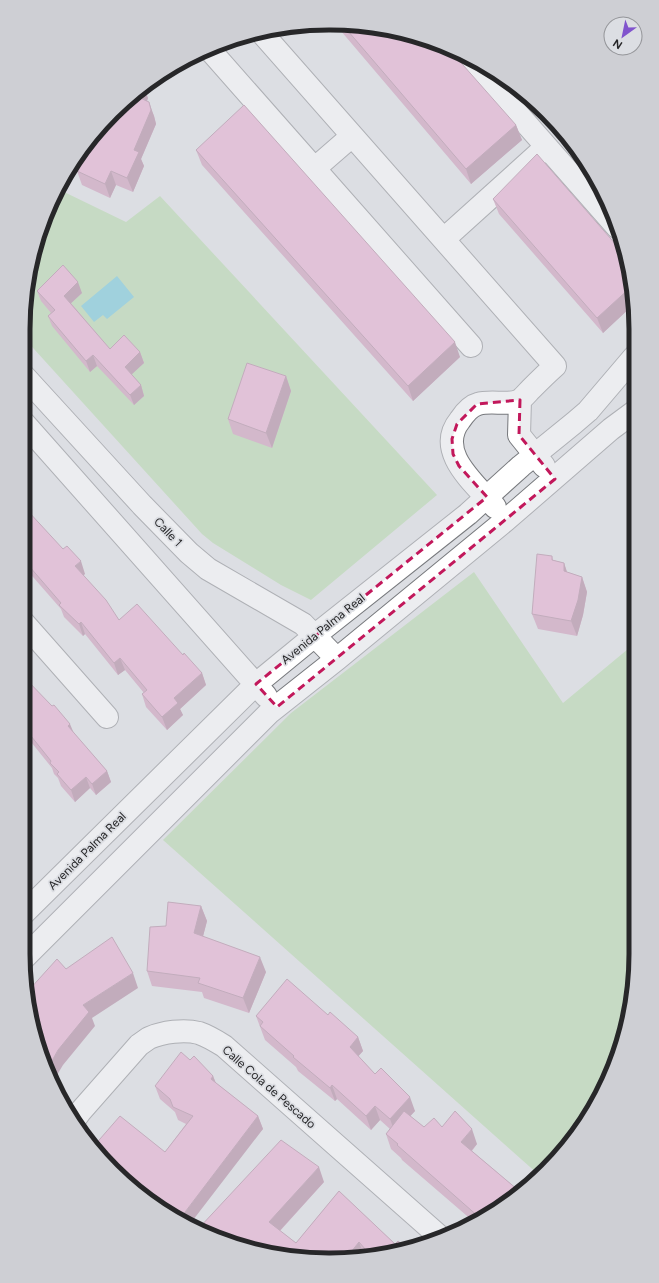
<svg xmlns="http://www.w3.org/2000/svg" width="659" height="1283" viewBox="0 0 659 1283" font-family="Figtree,sans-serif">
<rect width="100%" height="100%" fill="#dcdee3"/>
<!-- green -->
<path fill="#acd69d" d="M 58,189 L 126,222 L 160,196 L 437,495 L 311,600 L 281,585 L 213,543 L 202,534 L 24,338 L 24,310 L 33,250 L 55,194 Z
M 474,572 L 563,703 L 634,644 L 635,973 L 626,1033 L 604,1089 L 546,1170 L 539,1175 L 163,840 L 291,713 Z"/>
<!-- water -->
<path fill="#58c0d5" d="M 117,276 L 134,297 L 107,319 L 103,315 L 94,322 L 81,306 Z"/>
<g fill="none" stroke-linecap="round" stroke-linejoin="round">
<!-- minor casing -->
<g stroke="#77797d" stroke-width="24">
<path id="minor" d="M 261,32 L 555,366 C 547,373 539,381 531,389 C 528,392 524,397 520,400 C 510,406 491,400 478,404 C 470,406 464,414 460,420 C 434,452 476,484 495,507
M 209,49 L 471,346
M 465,54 L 617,227
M 314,169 L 352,136
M 444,239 L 546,147
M 24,376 L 142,505 L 189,553 L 208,569 L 303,624 L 337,659
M 520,400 L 519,435 L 544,466
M 24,423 L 266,696
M 23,622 L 107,717
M 23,914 L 256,684 L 323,629 L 468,514 L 521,466 L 574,423 L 588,411 L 634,357
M 24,958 L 270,712 L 337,659 L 506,520 L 611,429 L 634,412
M 75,1119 L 80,1112 L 139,1045 C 142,1043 146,1040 149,1038 C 163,1032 184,1029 199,1033 C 208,1036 216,1041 224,1046 L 439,1236"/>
</g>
<!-- minor -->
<use href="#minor" stroke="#fff" stroke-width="22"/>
</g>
<!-- wall -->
<path fill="#c78aae" d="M 335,24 L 349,24 L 516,125 L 522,140 L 471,184 Z
M 148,98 L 147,101 L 154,116 L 156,124 L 141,159 L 144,166 L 133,192 L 116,185 L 110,198 L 82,185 L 77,171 L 79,167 L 76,159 L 86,143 Z
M 196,150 L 460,357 L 413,401 L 202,165 Z
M 493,199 L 633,289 L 633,305 L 603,333 L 499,214 Z
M 37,291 L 82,293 L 71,303 L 110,349 L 140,352 L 144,363 L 131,374 L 141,385 L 144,396 L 134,405 L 97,366 L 90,372 L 52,326 L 48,316 L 51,313 L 41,301 Z
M 286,376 L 291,391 L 272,448 L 233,434 L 228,419 Z
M 23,513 L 85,574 L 83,575 L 119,620 L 183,655 L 202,673 L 206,685 L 180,709 L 183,715 L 167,730 L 146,707 L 142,694 L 144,693 L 125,670 L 118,675 L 85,634 L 83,636 L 64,617 L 61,609 L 26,569 L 23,571 Z
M 552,556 L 553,560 L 564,563 L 567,572 L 582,577 L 587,592 L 583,615 L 577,636 L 538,629 L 532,614 Z
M 23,676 L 107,771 L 111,782 L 96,795 L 90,788 L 75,802 L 61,786 L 58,778 L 54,774 L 52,768 L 23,732 Z
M 201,906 L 207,921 L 203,936 L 266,972 L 249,1013 L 204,998 L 202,992 L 152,986 L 147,971 L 166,926 Z
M 328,1015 L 358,1037 L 363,1051 L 358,1056 L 375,1074 L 415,1111 L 410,1116 L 424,1127 L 442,1127 L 477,1144 L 472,1151 L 518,1190 L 474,1222 L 402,1160 L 401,1158 L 391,1149 L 386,1134 L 390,1129 L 380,1120 L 371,1130 L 337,1099 L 335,1101 L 298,1071 L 296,1067 L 265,1040 L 256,1016 Z
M 190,1060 L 213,1076 L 216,1083 L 258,1116 L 263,1129 L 176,1219 L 140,1193 L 136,1189 L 135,1190 L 127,1184 L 93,1147 L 165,1152 L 186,1124 L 178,1120 L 175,1112 L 160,1099 L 155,1086 Z
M 324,1182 L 280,1231 L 296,1243 L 339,1191 L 395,1244 L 405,1247 L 369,1257 L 365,1257 L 364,1256 L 199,1228 Z"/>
<!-- shaded-wall -->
<path fill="#a2708d" d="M 144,87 L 148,98 L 143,111 L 138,97 L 141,89 Z
M 149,102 L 154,116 L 156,124 L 141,159 L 144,166 L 133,192 L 127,178 L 134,150 Z
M 516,125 L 522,140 L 471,184 L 466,169 Z
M 111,171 L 116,185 L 110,198 L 105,184 Z
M 78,282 L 82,293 L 68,306 L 64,296 Z
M 632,286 L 633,289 L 633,305 L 603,333 L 597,318 Z
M 455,342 L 460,357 L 413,401 L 408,386 Z
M 140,352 L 144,363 L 129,377 L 125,367 Z
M 93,355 L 97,366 L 90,372 L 86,361 Z
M 286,376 L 291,391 L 272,448 L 266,433 Z
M 141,385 L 144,396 L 134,405 L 130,395 Z
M 81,561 L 85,574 L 79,579 L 75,566 Z
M 23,562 L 26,569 L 23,571 Z
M 564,563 L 569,578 L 564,571 Z
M 582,577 L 587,592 L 583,615 L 577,636 L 571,621 Z
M 81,622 L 85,634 L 83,636 L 79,624 Z
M 120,658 L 125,670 L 118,675 L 114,663 Z
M 202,673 L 206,685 L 180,709 L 183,715 L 167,730 L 162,717 L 174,698 Z
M 70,724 L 75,736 L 68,726 Z
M 107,771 L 111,782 L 96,795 L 92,784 Z
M 86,777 L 90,788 L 75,802 L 71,790 Z
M 201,906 L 207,921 L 200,948 L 194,933 Z
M 260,957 L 266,972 L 249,1013 L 243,998 Z
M 133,973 L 138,988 L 92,1018 L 95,1026 L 63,1065 L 54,1080 L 48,1068 L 83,1005 Z
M 358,1037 L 363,1051 L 355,1060 L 350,1047 Z
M 213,1076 L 218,1089 L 211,1079 Z
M 332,1085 L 337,1099 L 335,1101 L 330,1088 Z
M 410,1097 L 415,1111 L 395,1133 L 390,1119 Z
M 375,1106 L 380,1120 L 371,1130 L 366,1116 Z
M 258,1116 L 263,1129 L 190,1224 L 179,1220 Z
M 472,1129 L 477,1144 L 466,1157 L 461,1142 Z
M 319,1167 L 324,1182 L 274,1237 L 269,1222 Z
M 131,1176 L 136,1189 L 135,1190 L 132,1187 L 129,1179 Z
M 359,1242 L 364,1256 L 363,1257 L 347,1257 Z"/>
<!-- building -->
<path fill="#e7a0ca" stroke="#a2708d" d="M 342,24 L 349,24 L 409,33 L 448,48 L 516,125 L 466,169 Z
M 141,89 L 138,97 L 149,102 L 151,110 L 134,150 L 139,152 L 127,178 L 111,171 L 105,184 L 77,171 L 83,159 L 78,157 L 86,143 L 127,99 Z
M 244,105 L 455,342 L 408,386 L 196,150 Z
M 537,154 L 624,254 L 632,286 L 597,318 L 493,199 Z
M 63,265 L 78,282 L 64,296 L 110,349 L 124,335 L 140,352 L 125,367 L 141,385 L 130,395 L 93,355 L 86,361 L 48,316 L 55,310 L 37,291 Z
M 247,363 L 286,376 L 266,433 L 228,419 Z
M 27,510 L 63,549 L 67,546 L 81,561 L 75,566 L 106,600 L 119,620 L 137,604 L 183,655 L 184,653 L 202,673 L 174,698 L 178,703 L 162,717 L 142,694 L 147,690 L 120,658 L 114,663 L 81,622 L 79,624 L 59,605 L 61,603 L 23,559 L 23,513 Z
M 537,554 L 552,556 L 552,560 L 564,563 L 564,571 L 582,577 L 578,600 L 571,621 L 532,614 Z
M 23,676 L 52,706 L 54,705 L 70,724 L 68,726 L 107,771 L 92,784 L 86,777 L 71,790 L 57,774 L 59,772 L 50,763 L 51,761 L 23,726 Z
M 168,902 L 201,906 L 194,933 L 260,957 L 243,998 L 198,983 L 200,978 L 147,971 L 150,927 L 166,926 Z
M 112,937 L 133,973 L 83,1005 L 89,1012 L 58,1050 L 48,1068 L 39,1052 L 29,990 L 57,959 L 66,969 Z
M 287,979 L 328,1015 L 330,1012 L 358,1037 L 350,1047 L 375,1074 L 381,1068 L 410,1097 L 390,1119 L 375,1106 L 366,1116 L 332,1085 L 330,1088 L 293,1057 L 294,1056 L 260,1026 L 263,1022 L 256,1016 Z
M 181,1052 L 190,1060 L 194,1056 L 213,1076 L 211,1079 L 258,1116 L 179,1220 L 176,1219 L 171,1215 L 131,1176 L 129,1179 L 93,1147 L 120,1116 L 165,1152 L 193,1116 L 173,1107 L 170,1099 L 155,1086 Z
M 404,1111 L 424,1127 L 434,1118 L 442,1127 L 455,1111 L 472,1129 L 461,1142 L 518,1190 L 480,1218 L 397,1145 L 398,1144 L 386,1134 Z
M 281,1140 L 319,1167 L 269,1222 L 296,1243 L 339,1191 L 395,1244 L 398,1241 L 405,1247 L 372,1257 L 359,1242 L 347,1257 L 269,1254 L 199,1228 Z"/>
<!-- marked area -->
<path d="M0 0H659V1283H0ZM 520,400 L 519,435 L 555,479 L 277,707 L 256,684 L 487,497 L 459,466 L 453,454 L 452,439 L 457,424 L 477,404 Z" fill="#dcdee3" fill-opacity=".55" fill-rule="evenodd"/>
<path fill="none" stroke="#c2185b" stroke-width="3" stroke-dasharray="8 5" stroke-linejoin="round" d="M 520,400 L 519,435 L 555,479 L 277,707 L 256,684 L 487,497 L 459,466 L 453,454 L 452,439 L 457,424 L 477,404 Z"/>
<g text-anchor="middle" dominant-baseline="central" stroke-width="3.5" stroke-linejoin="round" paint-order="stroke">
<!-- street labels -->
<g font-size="12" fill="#272729" stroke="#dcdee3">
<text transform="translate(168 532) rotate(46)">Calle 1</text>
<text transform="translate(323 629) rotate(-39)">Avenida Palma Real</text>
<text transform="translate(87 851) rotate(-45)">Avenida Palma Real</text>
<text transform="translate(269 1087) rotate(41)">Calle Cola de Pescado</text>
</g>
</g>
<!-- crop -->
<path d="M0 0H659V1283H0ZM329 30H330A299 299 0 0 1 629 329V954A299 299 0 0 1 330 1253H329A299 299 0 0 1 30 954V329A299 299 0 0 1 329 30Z" fill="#cecfd4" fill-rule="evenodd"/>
<path fill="none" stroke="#272729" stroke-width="5" d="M329 30H330A299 299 0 0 1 629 329V954A299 299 0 0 1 330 1253H329A299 299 0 0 1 30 954V329A299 299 0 0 1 329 30Z"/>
<!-- north arrow -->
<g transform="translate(623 36) rotate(213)"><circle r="19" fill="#dcdee3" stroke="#949599"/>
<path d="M0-3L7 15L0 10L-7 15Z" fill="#8154cd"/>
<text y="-6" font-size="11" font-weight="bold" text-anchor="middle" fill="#272729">N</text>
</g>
</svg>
